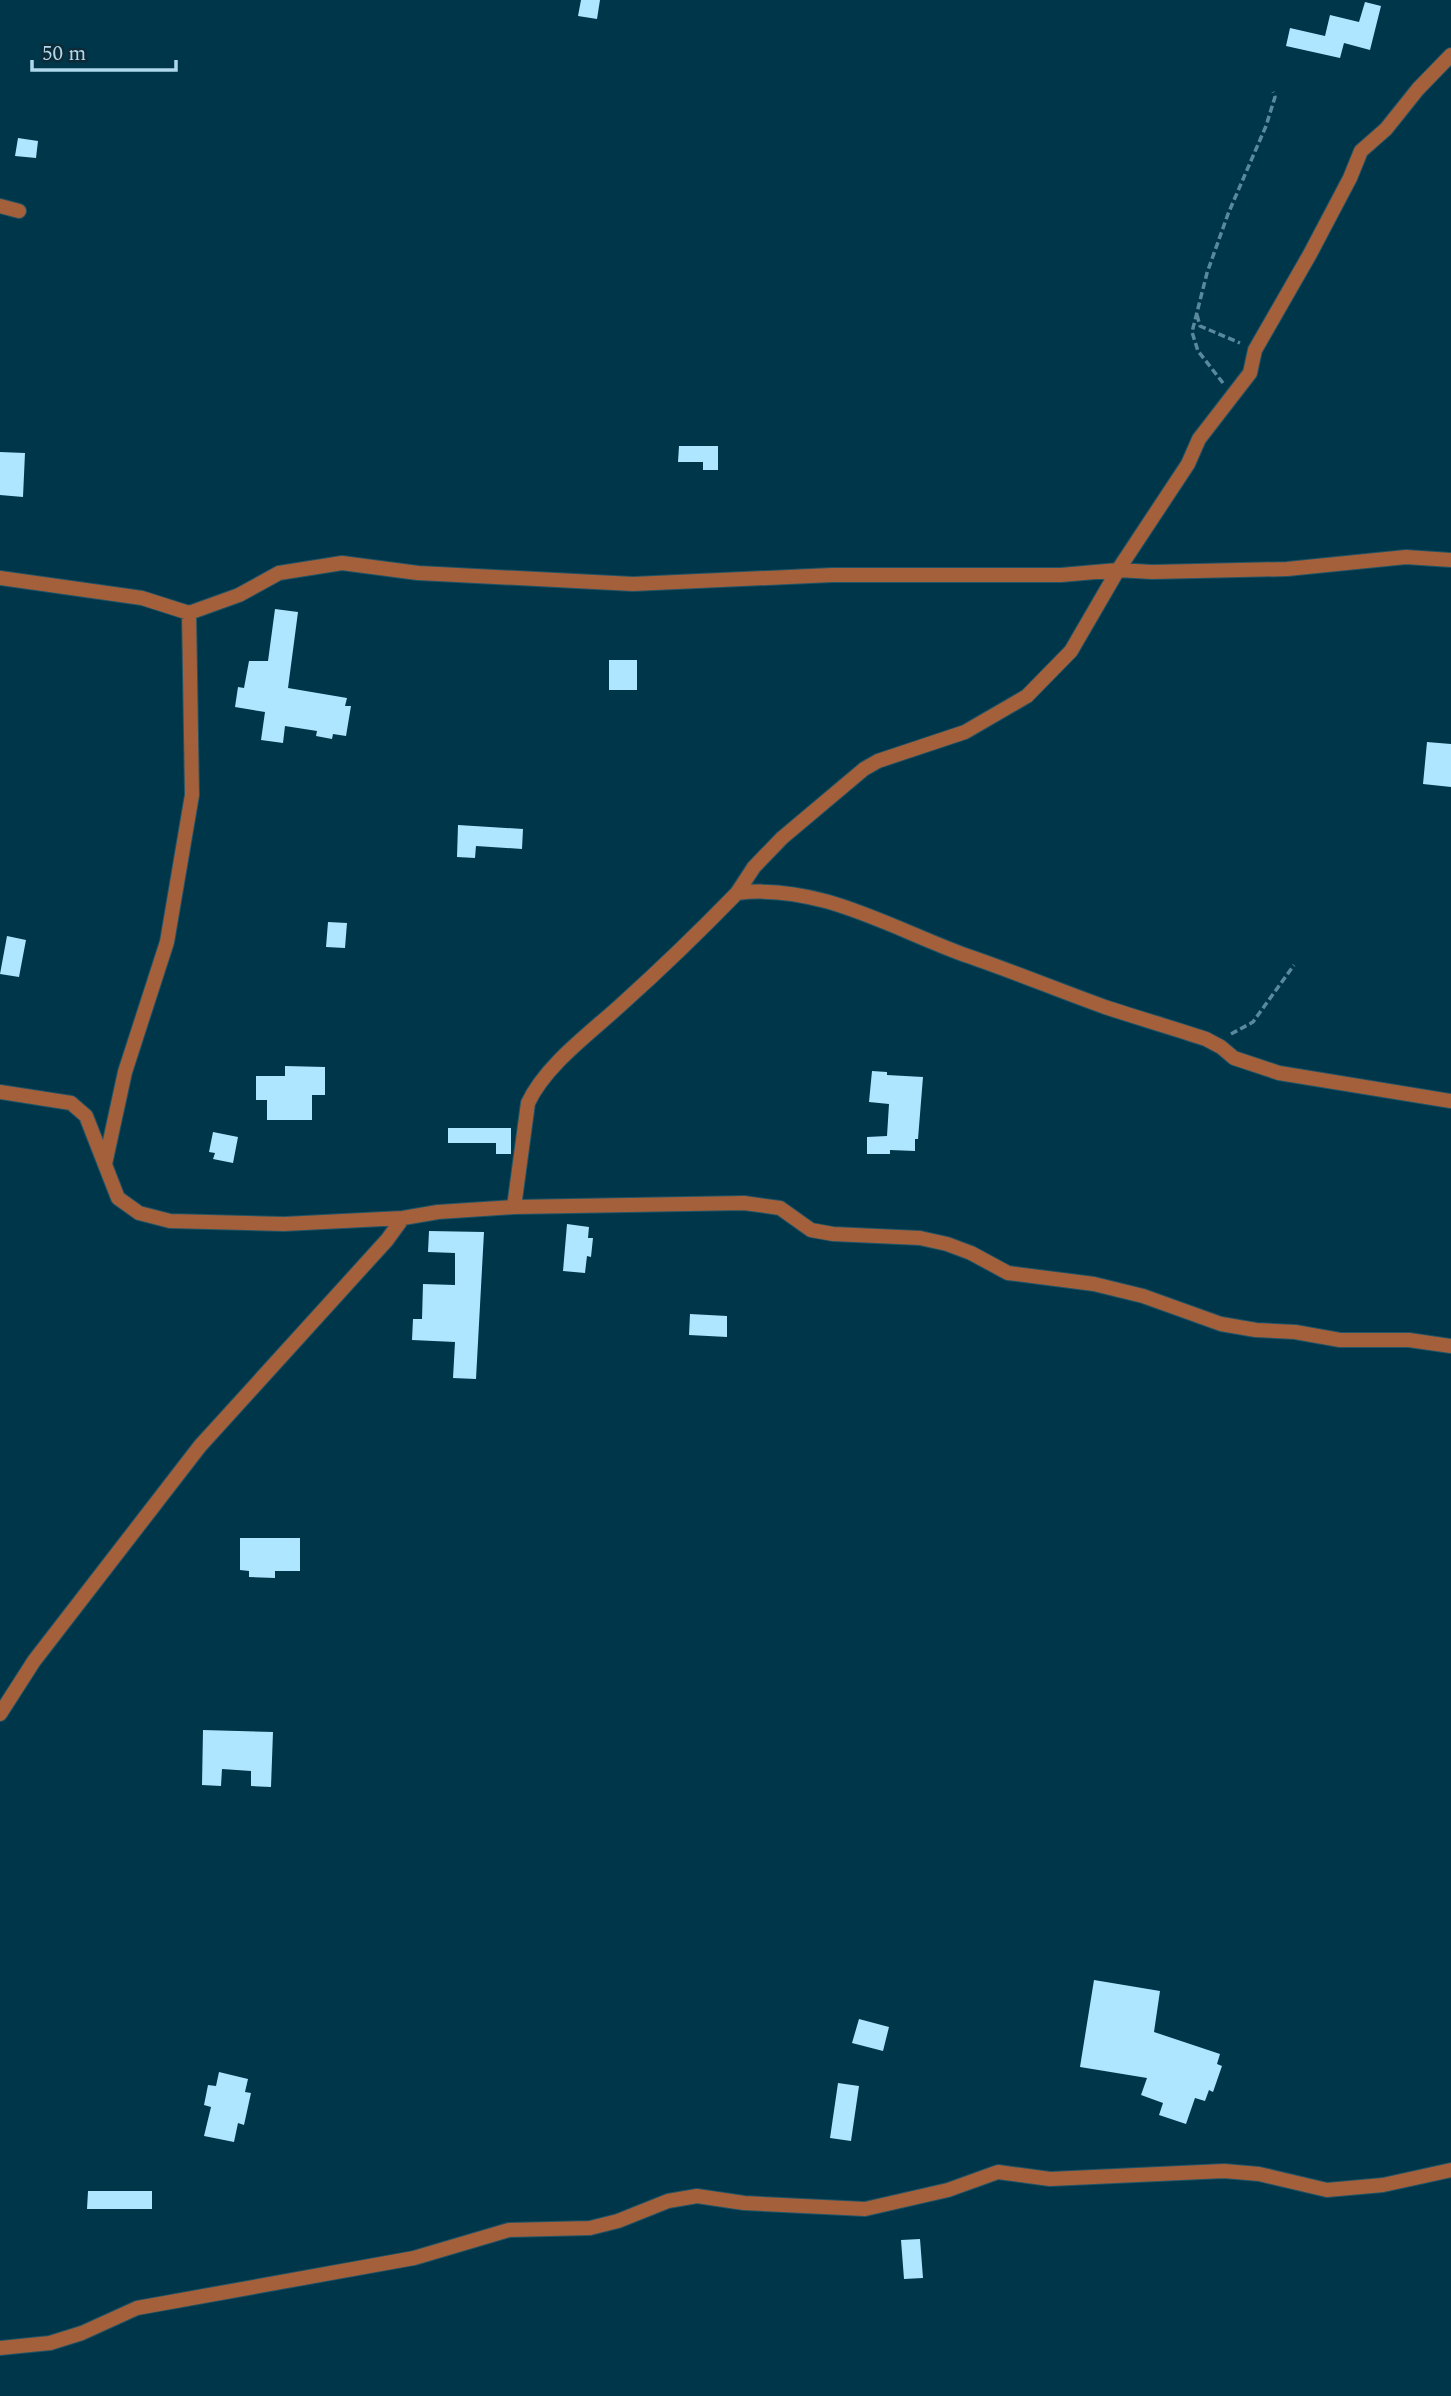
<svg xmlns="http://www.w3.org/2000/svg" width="1451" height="2396" viewBox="0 0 1451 2396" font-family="Spectral,serif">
<rect width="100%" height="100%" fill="#003649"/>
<!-- building -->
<path fill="#aee5ff" d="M 581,0 L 600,0 L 597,19 L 578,16 Z
M 1365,2 L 1381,6 L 1370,50 L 1344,43 L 1340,58 L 1286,46 L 1290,28 L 1325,36 L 1330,15 L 1359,22 Z
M 18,138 L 38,141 L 36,158 L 15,156 Z
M 679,446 L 718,446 L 718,470 L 703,470 L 703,462 L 678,462 Z
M 0,452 L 25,453 L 23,497 L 0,495 Z
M 275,609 L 298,612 L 288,688 L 347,698 L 345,706 L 351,706 L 346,736 L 333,734 L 332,739 L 316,736 L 317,731 L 285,726 L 283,743 L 261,740 L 265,712 L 235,707 L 238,687 L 244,688 L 249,661 L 268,661 Z
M 609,660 L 637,660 L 637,690 L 609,690 Z
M 1427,742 L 1451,744 L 1451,787 L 1423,784 Z
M 458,825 L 523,829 L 522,849 L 476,846 L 475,858 L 457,857 Z
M 328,922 L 347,923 L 345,948 L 326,947 Z
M 7,936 L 26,940 L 19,977 L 0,974 Z
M 285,1066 L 325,1067 L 325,1095 L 312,1095 L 312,1120 L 267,1120 L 267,1100 L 256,1100 L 256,1076 L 285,1076 Z
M 872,1071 L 887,1072 L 887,1075 L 923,1077 L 918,1139 L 915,1139 L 915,1151 L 890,1150 L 890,1154 L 867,1154 L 867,1137 L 887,1136 L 889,1104 L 869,1102 Z
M 448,1128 L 511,1128 L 511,1154 L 496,1154 L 496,1143 L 448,1143 Z
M 213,1132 L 238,1137 L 233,1163 L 213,1159 L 215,1153 L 209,1152 Z
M 567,1224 L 589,1227 L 588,1238 L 593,1238 L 591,1257 L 587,1256 L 585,1273 L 563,1271 Z
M 429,1231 L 484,1232 L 476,1379 L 453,1378 L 455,1342 L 412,1340 L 413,1319 L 422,1319 L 423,1284 L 455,1285 L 455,1253 L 428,1252 Z
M 690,1314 L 727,1316 L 727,1337 L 689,1335 Z
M 240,1538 L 300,1538 L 300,1571 L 275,1571 L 275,1578 L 249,1577 L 249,1571 L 240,1570 Z
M 203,1730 L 273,1732 L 271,1787 L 251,1786 L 251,1771 L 222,1769 L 221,1786 L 202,1785 Z
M 1094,1980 L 1160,1991 L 1154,2032 L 1220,2054 L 1217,2064 L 1222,2066 L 1213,2092 L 1209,2090 L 1205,2101 L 1195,2098 L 1186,2124 L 1159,2115 L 1163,2103 L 1141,2095 L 1147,2078 L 1080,2067 Z
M 859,2019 L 889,2027 L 883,2051 L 852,2043 Z
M 219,2072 L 248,2079 L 245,2092 L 251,2093 L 244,2125 L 238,2123 L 234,2142 L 204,2136 L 211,2107 L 204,2105 L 208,2085 L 216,2086 Z
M 838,2083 L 859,2086 L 851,2141 L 830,2138 Z
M 88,2191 L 152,2191 L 152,2209 L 87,2209 Z
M 920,2239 L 923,2278 L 904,2279 L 901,2240 Z"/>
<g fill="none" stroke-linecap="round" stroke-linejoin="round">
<!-- minor casing -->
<g stroke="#205366" stroke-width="16">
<path id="minor" d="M 1451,55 L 1418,89 L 1386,129 L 1361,151 L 1350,178 L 1310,254 L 1255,350 L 1250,373 L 1199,439 L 1188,464 L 1118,570 L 1071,651 L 1027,696 L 965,732 L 878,761 L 864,769 L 782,838 L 754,867 L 737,893 C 819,883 891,928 965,955 C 1012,971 1058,990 1105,1007 C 1138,1018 1173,1028 1206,1039 L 1221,1047 L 1234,1058 L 1279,1073 L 1451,1101
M 0,206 L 19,211
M 0,578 L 142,598 L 189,613 L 239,595 L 279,573 L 342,563 L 418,573 L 633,584 L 832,575 L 1061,575 L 1118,570 L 1152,572 L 1287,569 L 1406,557 L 1451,560
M 0,1092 L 71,1103 L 86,1116 L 118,1198 L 139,1213 L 170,1221 L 284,1224 L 403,1218 L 438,1212 L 514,1207 L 744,1203 L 780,1208 L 811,1230 L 833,1234 L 920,1238 L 947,1244 L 971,1253 L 1008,1273 L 1094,1284 L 1143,1296 L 1221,1324 L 1256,1330 L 1295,1332 L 1340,1340 L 1409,1340 L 1451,1346
M 105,1164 L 125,1072 L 167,942 L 192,795 L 189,613
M 514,1207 L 528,1103 C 546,1064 593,1031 624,1002 C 663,967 700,931 737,893
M 0,1714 L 34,1661 L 200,1446 L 387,1240 L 403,1218
M 0,2348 L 50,2343 L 82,2333 L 137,2308 L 414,2258 L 509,2230 L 590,2228 L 618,2221 L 668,2201 L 697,2196 L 744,2203 L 865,2209 L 948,2190 L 998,2172 L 1050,2179 L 1224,2171 L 1259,2174 L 1327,2190 L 1383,2185 L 1451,2170"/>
</g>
<!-- path -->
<path stroke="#59899c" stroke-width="3.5" stroke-dasharray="7 3.5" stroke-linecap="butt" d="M 1197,315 L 1200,326 L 1240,343
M 1223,383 L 1198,351 L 1192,332 L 1207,273 L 1228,214 L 1266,126 L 1275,97 L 1273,92
M 1231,1034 L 1253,1022 L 1294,965"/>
<!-- minor -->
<use href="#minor" stroke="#a3603b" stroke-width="14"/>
</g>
<!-- scale -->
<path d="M32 60v10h144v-10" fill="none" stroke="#afd8ec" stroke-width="3.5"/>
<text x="42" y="60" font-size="21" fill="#afd8ec" stroke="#0e2a37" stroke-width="5" paint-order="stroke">50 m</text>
</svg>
